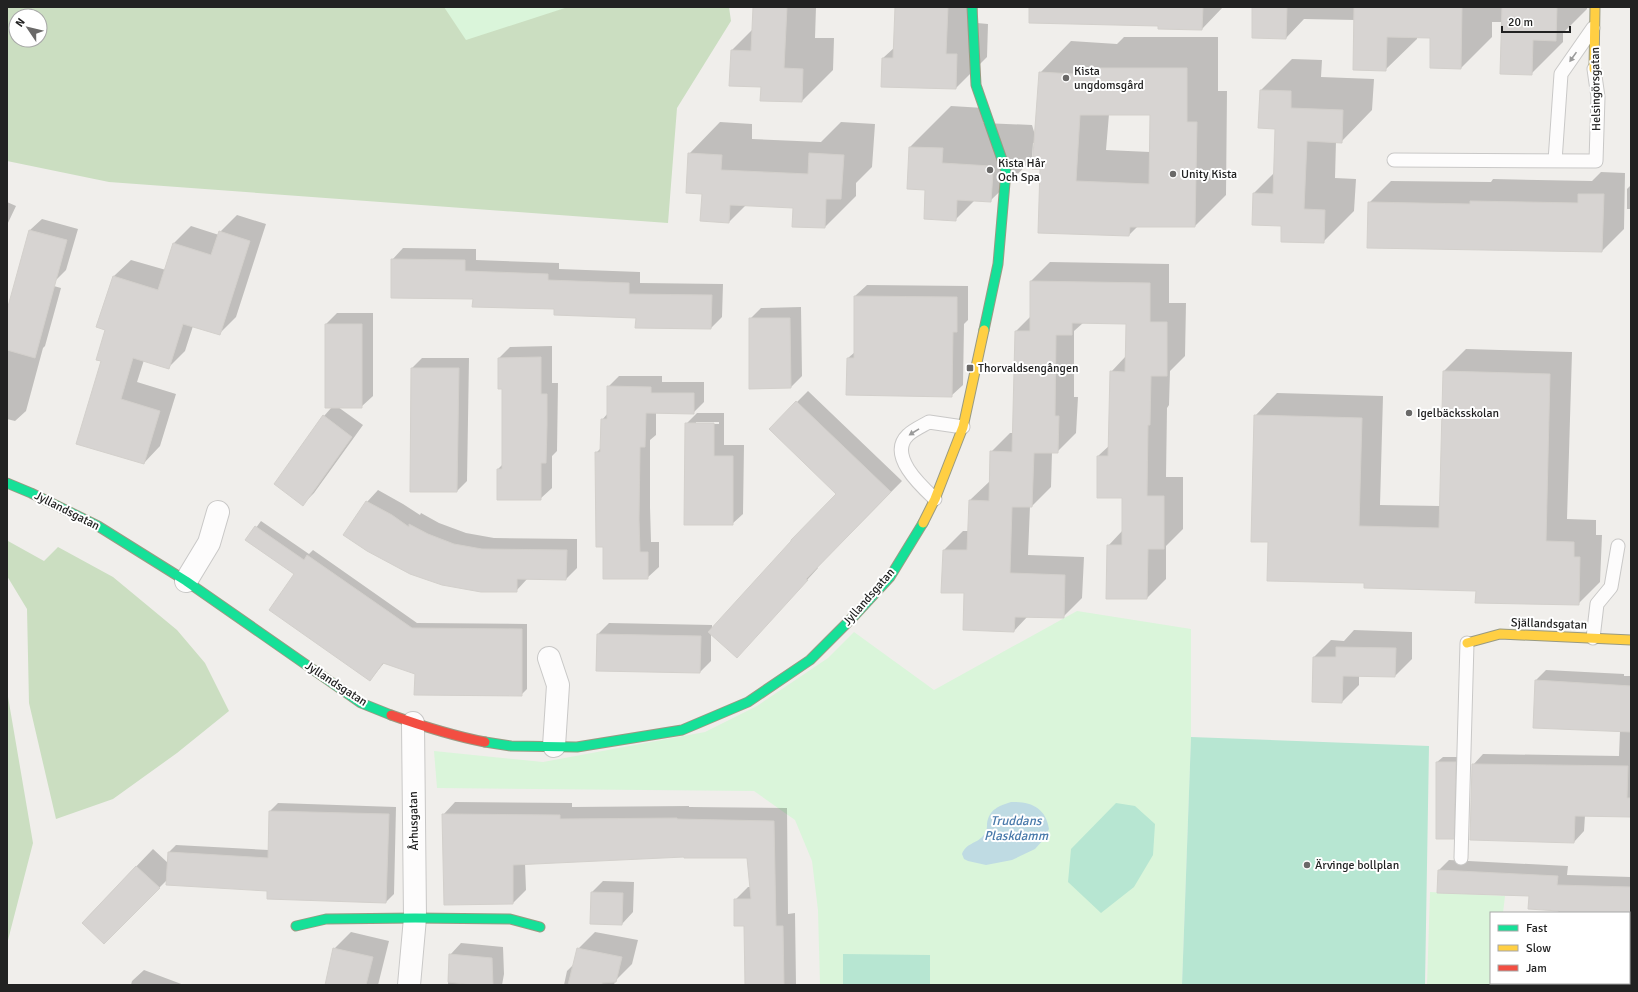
<svg xmlns="http://www.w3.org/2000/svg" width="1638" height="992" viewBox="0 0 1638 992" font-family="Signika,sans-serif">
<rect width="100%" height="100%" fill="#f0eeeb"/>
<!-- forest -->
<path fill="#cbdec1" fill-rule="evenodd" d="M 7,7 L 729,7 L 731,21 L 677,108 L 668,223 L 109,182 L 7,161 ZM 16,16 L 40,16 L 40,40 L 16,40 Z
M 8,541 L 44,561 L 58,547 L 113,577 L 177,630 L 205,663 L 229,711 L 177,753 L 113,799 L 56,819 L 29,703 L 27,609 L 7,576 L 7,545 Z
M 7,691 L 33,843 L 7,944 Z"/>
<!-- park -->
<path fill="#daf5da" d="M 444,7 L 568,7 L 466,40 Z
M 1077,611 L 1191,629 L 1191,737 L 1182,985 L 820,985 L 818,910 L 812,861 L 795,820 L 754,791 L 437,788 L 434,751 L 543,762 L 705,732 L 757,706 L 828,658 L 854,632 L 934,690 Z
M 1430,892 L 1505,896 L 1503,913 L 1491,913 L 1491,983 L 1629,983 L 1629,957 L 1631,957 L 1631,985 L 1427,985 Z"/>
<!-- pitch -->
<path fill="#b7e6d2" d="M 1191,737 L 1429,746 L 1425,985 L 1182,985 Z
M 1116,803 L 1135,806 L 1155,824 L 1153,855 L 1134,887 L 1101,913 L 1068,882 L 1071,849 Z
M 843,954 L 930,955 L 930,985 L 843,985 Z"/>
<!-- water -->
<path fill="#bfdbe3" d="M 1011,802 C 1031,801 1046,808 1049,829 L 1044,839 L 1035,849 L 1012,860 L 986,865 L 968,861 L 964,859 L 962,854 C 966,843 976,844 983,836 C 987,832 987,828 987,824 C 989,809 999,806 1011,802 Z"/>
<!-- shadow -->
<path fill="#0003" fill-rule="evenodd" d="M 754,7 L 816,7 L 815,38 L 834,38 L 833,70 L 802,101 L 762,86 L 732,50 L 753,29 Z
M 896,7 L 978,7 L 977,23 L 988,24 L 987,57 L 956,88 L 883,58 L 895,47 Z
M 1063,7 L 1223,7 L 1202,29 L 1159,25 Z
M 1253,7 L 1587,7 L 1587,9 L 1563,33 L 1563,42 L 1531,74 L 1502,22 L 1492,22 L 1492,37 L 1461,68 L 1432,37 L 1417,37 L 1417,39 L 1385,70 L 1355,20 L 1304,19 L 1286,38 Z
M 1124,37 L 1218,37 L 1218,91 L 1227,91 L 1226,195 L 1195,226 L 1138,226 L 1129,235 L 1041,168 L 1035,143 L 1033,143 L 1032,160 L 990,201 L 975,200 L 955,220 L 926,189 L 910,147 L 951,106 L 984,108 L 983,123 L 1032,125 L 1035,135 L 1040,73 L 1071,41 L 1117,44 ZM 1109,114 L 1151,114 L 1150,152 L 1106,150 Z
M 1292,59 L 1322,60 L 1321,77 L 1374,79 L 1372,110 L 1341,142 L 1336,141 L 1335,178 L 1356,179 L 1354,211 L 1323,242 L 1282,225 L 1254,193 L 1274,173 L 1276,128 L 1259,127 L 1261,90 Z
M 720,122 L 752,124 L 752,139 L 821,142 L 841,122 L 875,124 L 872,167 L 856,183 L 856,196 L 825,227 L 794,207 L 746,205 L 729,222 L 703,193 L 689,154 Z
M 1601,172 L 1625,173 L 1624,229 L 1602,251 L 1368,247 L 1369,203 L 1391,181 L 1491,182 L 1493,179 L 1592,181 Z
M 1631,185 L 1631,209 L 1627,209 L 1627,189 Z
M 7,202 L 16,206 L 7,225 Z
M 237,215 L 266,224 L 236,317 L 219,334 L 193,326 L 185,351 L 168,368 L 144,360 L 137,382 L 176,394 L 160,446 L 144,463 L 102,361 L 114,276 L 131,260 L 166,270 L 174,243 L 191,226 L 219,235 L 220,232 Z
M 42,219 L 78,229 L 66,270 L 55,281 L 20,266 L 30,230 Z
M 403,248 L 476,249 L 476,260 L 559,263 L 559,269 L 640,272 L 640,283 L 723,284 L 722,317 L 711,328 L 637,317 L 474,298 L 392,260 Z
M 1050,262 L 1169,264 L 1169,303 L 1186,303 L 1185,356 L 1170,371 L 1169,405 L 1167,408 L 1166,477 L 1183,477 L 1183,529 L 1166,546 L 1166,579 L 1147,598 L 1108,546 L 1123,530 L 1123,497 L 1098,456 L 1110,445 L 1111,372 L 1126,356 L 1127,323 L 1083,323 L 1074,331 L 1074,397 L 1078,397 L 1076,433 L 1057,452 L 1052,452 L 1051,487 L 1032,506 L 1030,506 L 1028,555 L 1084,557 L 1082,598 L 1063,617 L 1028,616 L 1014,631 L 965,592 L 944,550 L 963,531 L 969,531 L 970,500 L 990,481 L 991,452 L 1010,433 L 1013,433 L 1016,331 L 1031,316 L 1031,281 Z
M 25,278 L 61,288 L 45,346 L 43,348 L 26,411 L 15,421 L 7,419 L 7,313 Z
M 867,285 L 968,286 L 968,320 L 964,324 L 963,385 L 951,396 L 848,358 L 855,352 L 855,296 Z
M 801,307 L 802,376 L 791,387 L 750,319 L 761,308 Z
M 337,313 L 373,313 L 373,396 L 361,407 L 338,407 L 363,425 L 314,493 L 303,504 L 324,416 L 332,407 L 326,324 Z
M 552,346 L 552,383 L 558,383 L 557,451 L 552,456 L 552,488 L 540,499 L 498,469 L 503,464 L 503,388 L 499,358 L 510,347 Z
M 1466,349 L 1572,352 L 1567,519 L 1596,520 L 1596,535 L 1602,535 L 1600,582 L 1578,604 L 1477,590 L 1365,582 L 1269,541 L 1255,416 L 1277,393 L 1383,396 L 1380,505 L 1440,506 L 1444,371 Z
M 422,358 L 469,358 L 467,481 L 457,491 L 412,368 Z
M 619,376 L 662,376 L 662,382 L 704,382 L 704,402 L 693,413 L 656,412 L 656,435 L 650,440 L 650,507 L 651,542 L 659,542 L 659,567 L 647,578 L 604,546 L 596,453 L 601,448 L 602,420 L 608,413 L 608,387 Z
M 808,391 L 902,481 L 817,567 L 818,568 L 748,645 L 711,634 L 711,661 L 700,672 L 598,634 L 609,623 L 712,625 L 712,630 L 837,494 L 797,402 Z
M 697,413 L 724,413 L 724,445 L 744,445 L 743,514 L 732,524 L 686,424 ZM 696,422 L 719,422 L 719,424 L 696,424 Z
M 378,490 L 403,504 L 420,515 L 421,513 L 439,523 L 466,533 L 494,538 L 577,539 L 577,568 L 566,579 L 528,578 L 516,591 L 481,591 L 367,502 Z
M 261,521 L 309,554 L 313,550 L 417,623 L 527,624 L 527,689 L 521,695 L 416,673 L 384,663 L 370,680 L 295,574 L 247,540 Z
M 1354,630 L 1412,632 L 1412,659 L 1395,676 L 1359,675 L 1359,685 L 1342,702 L 1314,657 L 1331,640 L 1344,641 Z
M 1546,670 L 1624,674 L 1624,676 L 1631,676 L 1631,816 L 1585,815 L 1584,831 L 1574,842 L 1471,839 L 1473,765 L 1483,754 L 1619,756 L 1620,731 L 1534,727 L 1536,680 Z
M 1443,757 L 1461,757 L 1459,833 L 1453,838 L 1437,762 Z
M 455,802 L 572,803 L 572,807 L 689,806 L 689,807 L 787,808 L 788,914 L 795,913 L 796,985 L 746,985 L 745,925 L 735,900 L 748,887 L 751,887 L 748,857 L 685,855 L 525,863 L 526,890 L 513,903 L 445,904 L 443,815 Z
M 278,803 L 396,807 L 394,894 L 386,902 L 168,879 L 104,943 L 83,922 L 153,849 L 168,863 L 169,852 L 176,845 L 269,850 L 270,811 Z
M 1449,860 L 1568,866 L 1567,875 L 1631,877 L 1631,930 L 1629,929 L 1629,913 L 1560,913 L 1560,910 L 1530,895 L 1438,892 L 1439,870 Z
M 603,881 L 634,882 L 633,912 L 622,924 L 592,892 Z
M 351,932 L 389,941 L 378,985 L 326,985 L 334,949 Z
M 595,932 L 638,940 L 632,964 L 615,981 L 614,985 L 564,985 L 567,971 L 574,964 L 578,949 Z
M 461,943 L 503,947 L 504,974 L 502,985 L 448,985 L 450,955 Z
M 144,970 L 184,985 L 131,985 L 132,981 Z"/>
<!-- building -->
<path fill="#d7d4d2" stroke="#d3d0cc" fill-rule="evenodd" d="M 753,7 L 787,7 L 784,68 L 803,69 L 802,102 L 760,101 L 761,87 L 729,86 L 731,50 L 751,51 Z
M 895,7 L 948,7 L 946,54 L 957,54 L 956,89 L 881,87 L 882,58 L 893,58 Z
M 1029,7 L 1203,7 L 1202,30 L 1158,29 L 1158,26 L 1029,23 Z
M 1252,7 L 1287,7 L 1286,39 L 1252,38 Z
M 1354,7 L 1462,7 L 1461,69 L 1430,68 L 1430,38 L 1387,37 L 1386,71 L 1353,70 Z
M 1502,7 L 1557,7 L 1556,41 L 1533,40 L 1532,75 L 1500,74 Z
M 1092,68 L 1187,68 L 1187,122 L 1197,122 L 1195,227 L 1130,227 L 1129,236 L 1038,233 L 1040,169 L 1032,169 L 1039,72 L 1092,75 ZM 1080,115 L 1150,115 L 1149,184 L 1076,181 Z
M 1260,90 L 1291,91 L 1291,108 L 1343,110 L 1342,143 L 1307,141 L 1304,209 L 1325,210 L 1324,243 L 1281,242 L 1281,226 L 1252,225 L 1253,193 L 1273,194 L 1275,129 L 1258,128 Z
M 909,147 L 943,148 L 942,163 L 991,166 L 993,173 L 991,202 L 957,200 L 956,221 L 924,219 L 925,190 L 907,189 Z
M 688,153 L 722,155 L 721,170 L 808,174 L 809,153 L 844,155 L 841,199 L 826,199 L 825,228 L 792,227 L 793,208 L 730,205 L 729,223 L 700,221 L 702,194 L 686,193 Z
M 1578,194 L 1604,194 L 1602,252 L 1367,248 L 1368,202 L 1470,204 L 1470,201 L 1578,203 Z
M 29,230 L 67,240 L 35,358 L 7,350 L 7,310 Z
M 219,231 L 250,241 L 220,335 L 183,324 L 169,369 L 133,358 L 121,399 L 160,411 L 144,464 L 76,444 L 101,361 L 96,360 L 105,330 L 96,327 L 113,276 L 158,290 L 173,243 L 211,255 Z
M 391,259 L 465,260 L 465,271 L 548,274 L 548,280 L 629,283 L 629,294 L 712,295 L 711,329 L 635,328 L 636,318 L 554,315 L 554,309 L 472,307 L 473,299 L 391,298 Z
M 1030,281 L 1150,283 L 1150,322 L 1167,322 L 1167,376 L 1151,376 L 1150,425 L 1148,425 L 1147,496 L 1164,496 L 1164,549 L 1148,549 L 1147,599 L 1106,599 L 1107,545 L 1122,545 L 1122,498 L 1097,498 L 1097,456 L 1108,456 L 1110,371 L 1125,372 L 1126,324 L 1072,323 L 1072,335 L 1056,335 L 1055,416 L 1059,416 L 1058,453 L 1034,453 L 1032,507 L 1012,507 L 1010,573 L 1065,575 L 1064,618 L 1015,617 L 1014,632 L 963,630 L 964,593 L 941,593 L 943,550 L 967,550 L 969,500 L 989,501 L 990,451 L 1012,452 L 1015,331 L 1030,331 Z
M 854,296 L 957,297 L 957,332 L 953,332 L 952,397 L 846,395 L 847,358 L 854,358 Z
M 749,318 L 790,318 L 791,388 L 749,389 Z
M 325,324 L 362,324 L 362,408 L 325,408 Z
M 541,357 L 541,394 L 547,394 L 547,426 L 546,463 L 541,463 L 541,500 L 497,500 L 497,469 L 502,469 L 502,389 L 498,389 L 498,358 Z
M 411,368 L 459,368 L 457,492 L 410,492 Z
M 1443,371 L 1550,374 L 1546,541 L 1574,542 L 1574,557 L 1580,557 L 1579,605 L 1475,603 L 1476,591 L 1364,588 L 1364,583 L 1267,581 L 1268,542 L 1251,542 L 1254,415 L 1362,418 L 1359,526 L 1439,528 Z
M 607,386 L 651,387 L 651,393 L 694,393 L 694,414 L 646,413 L 645,447 L 640,447 L 639,519 L 640,552 L 648,552 L 648,579 L 603,579 L 603,547 L 596,547 L 595,452 L 600,452 L 601,419 L 607,419 Z
M 796,401 L 891,492 L 806,579 L 808,580 L 737,658 L 708,632 L 791,541 L 791,540 L 836,494 L 769,429 Z
M 323,415 L 352,437 L 303,506 L 274,484 Z
M 685,423 L 714,423 L 714,456 L 733,456 L 733,525 L 684,525 Z
M 366,501 L 392,515 L 409,527 L 409,524 L 428,534 L 454,544 L 482,549 L 567,550 L 566,580 L 517,579 L 517,592 L 481,592 L 442,585 L 410,574 L 367,551 L 343,535 Z
M 255,526 L 304,560 L 307,555 L 412,628 L 522,629 L 522,696 L 414,695 L 415,674 L 383,663 L 370,681 L 269,610 L 294,574 L 245,540 Z
M 597,634 L 701,636 L 700,673 L 596,671 Z
M 1336,647 L 1396,648 L 1395,677 L 1343,676 L 1342,703 L 1312,702 L 1313,657 L 1336,657 Z
M 1535,680 L 1631,686 L 1631,732 L 1533,728 Z
M 1436,762 L 1456,762 L 1454,839 L 1436,839 Z
M 1472,764 L 1628,766 L 1627,798 L 1631,798 L 1631,817 L 1575,816 L 1574,843 L 1470,840 Z
M 269,811 L 389,814 L 386,903 L 267,899 L 267,891 L 166,885 L 168,852 L 268,858 Z
M 442,814 L 560,815 L 560,819 L 677,818 L 677,819 L 774,821 L 776,926 L 783,926 L 784,985 L 745,985 L 744,926 L 734,926 L 734,899 L 751,899 L 747,858 L 684,858 L 684,857 L 513,865 L 513,904 L 444,905 Z
M 136,866 L 160,888 L 104,944 L 82,923 Z
M 1438,870 L 1558,876 L 1557,885 L 1631,887 L 1631,913 L 1559,913 L 1559,911 L 1528,909 L 1529,896 L 1437,893 Z
M 591,892 L 623,893 L 622,925 L 590,924 Z
M 333,948 L 373,957 L 366,985 L 325,985 Z
M 577,948 L 622,957 L 616,982 L 602,983 L 602,985 L 568,985 Z
M 449,954 L 492,958 L 493,985 L 473,985 L 448,982 Z"/>
<g fill="none" stroke-linecap="round" stroke-linejoin="round">
<!-- lane casing -->
<g stroke="#c9c8c7" stroke-width="15">
<path id="lane" d="M 1394,160 L 1596,161 L 1598,97 L 1594,69
M 1555,161 L 1561,74 L 1593,28
M 935,499 C 921,486 887,455 908,435 C 913,430 922,426 929,422 L 963,427
M 1593,638 L 1597,604 L 1611,587 L 1618,546
M 1461,858 L 1467,643"/>
</g>
<!-- street casing -->
<g stroke="#c9c8c7" stroke-width="24">
<path id="street" d="M 186,581 L 209,543 L 218,512
M 549,658 L 558,685 L 554,746
M 409,985 L 415,918 L 413,723"/>
</g>
<!-- fast casing -->
<g stroke="#999a82" stroke-width="11">
<path id="fast" d="M 972,7 L 976,85 L 1006,171 L 998,264 L 984,330
M 7,483 L 31,493 L 98,526 L 186,581 L 361,703 L 391,715
M 485,742 L 511,746 L 577,747 L 682,730 L 748,702 L 810,660 L 855,615 L 890,577 L 923,523
M 296,926 L 326,919 L 415,918 L 510,919 L 540,927"/>
</g>
<!-- slow casing -->
<g stroke="#999a82" stroke-width="11">
<path id="slow" d="M 1594,69 L 1595,7
M 923,523 L 935,499 L 963,427 L 984,330
M 1467,643 L 1500,634 L 1631,640"/>
</g>
<!-- jam casing -->
<g stroke="#999a82" stroke-width="11">
<path id="jam" d="M 391,715 C 422,726 453,736 485,742"/>
</g>
<!-- lane -->
<use href="#lane" stroke="#fdfcfc" stroke-width="13"/>
<!-- street -->
<use href="#street" stroke="#fdfcfc" stroke-width="22"/>
<!-- fast -->
<use href="#fast" stroke="#16e098" stroke-width="9"/>
<!-- slow -->
<use href="#slow" stroke="#ffcf43" stroke-width="9"/>
<!-- jam -->
<use href="#jam" stroke="#f24e42" stroke-width="9"/>
</g>
<!-- one-way arrows -->
<defs><path id="oneway-solid" d="M-6-.8H1V-3.2L6.5 0L1 3.2V.8H-6Z"/></defs>
<g fill="#9a9a9a">
<use href="#oneway-solid" transform="translate(1573 57) rotate(125)"/>
<use href="#oneway-solid" transform="translate(914 432) rotate(148)"/>
</g>
<!-- markers -->
<g fill="#6a6968" stroke="#fff" stroke-width="1.5">
<circle cx="1066" cy="78" r="4"/>
<circle cx="990" cy="170" r="4"/>
<circle cx="1173" cy="174" r="4"/>
<rect x="966" y="364" width="8" height="8" rx="2"/>
<circle cx="1409" cy="413" r="4"/>
<circle cx="1307" cy="865" r="4"/>
</g>
<g text-anchor="middle" dominant-baseline="central" stroke-width="4" stroke-linejoin="round" paint-order="stroke">
<!-- poi labels -->
<g font-size="12" fill="#222" stroke="#fff" text-anchor="start">
<text x="1074" y="71">Kista<tspan x="1074" dy="14">ungdomsgård</tspan></text>
<text x="998" y="163">Kista Hår<tspan x="998" dy="14">Och Spa</tspan></text>
<text x="1181" y="174">Unity Kista</text>
<text x="978" y="368">Thorvaldsengången</text>
<text x="1417" y="413">Igelbäcksskolan</text>
<text x="1315" y="865">Ärvinge bollplan</text>
</g>
<!-- street labels -->
<g font-size="12" fill="#222" stroke="#fff">
<text transform="translate(1596 89) rotate(-91)">Helsingörsgatan</text>
<text transform="translate(67 511) rotate(27)">Jyllandsgatan</text>
<text transform="translate(869 597) rotate(-49)">Jyllandsgatan</text>
<text transform="translate(1549 624) rotate(2)">Själlandsgatan</text>
<text transform="translate(336 684) rotate(33)">Jyllandsgatan</text>
<text transform="translate(414 821) rotate(-91)">Århusgatan</text>
</g>
<!-- water labels -->
<g font-size="13" font-style="italic" fill="#4a7aab" stroke="#fff">
<text x="1016" y="821">Truddans<tspan x="1016" dy="15">Plaskdamm</tspan></text>
</g>
</g>
<!-- border -->
<rect width="1638" height="992" fill="none" stroke="#222222" stroke-width="16"/>
<!-- legend -->
<rect x="1490" y="912" width="140" height="72" fill="#ffffff" stroke="#a7a7a7"/>
<rect x="1498" y="925" width="20" height="6" fill="#16e098" stroke="#a7a7a7"/>
<text x="1526" y="932" font-size="12" fill="#222222">Fast</text>
<rect x="1498" y="945" width="20" height="6" fill="#ffcf43" stroke="#a7a7a7"/>
<text x="1526" y="952" font-size="12" fill="#222222">Slow</text>
<rect x="1498" y="965" width="20" height="6" fill="#f24e42" stroke="#a7a7a7"/>
<text x="1526" y="972" font-size="12" fill="#222222">Jam</text>
<!-- north arrow -->
<g transform="translate(28 28) rotate(305)"><circle r="19" fill="#ffffff" stroke="#a7a7a7"/>
<path d="M0-3L7 15L0 10L-7 15Z" fill="#6a6968"/>
<text y="-6" font-size="11" font-weight="bold" text-anchor="middle" fill="#222222">N</text>
</g>
<!-- scale -->
<path d="M1502 26v6h68v-6" fill="none" stroke="#222222" stroke-width="2"/>
<text x="1508" y="26" font-size="12" fill="#222222" stroke="#ffffff" stroke-width="3" paint-order="stroke">20 m</text>
</svg>
